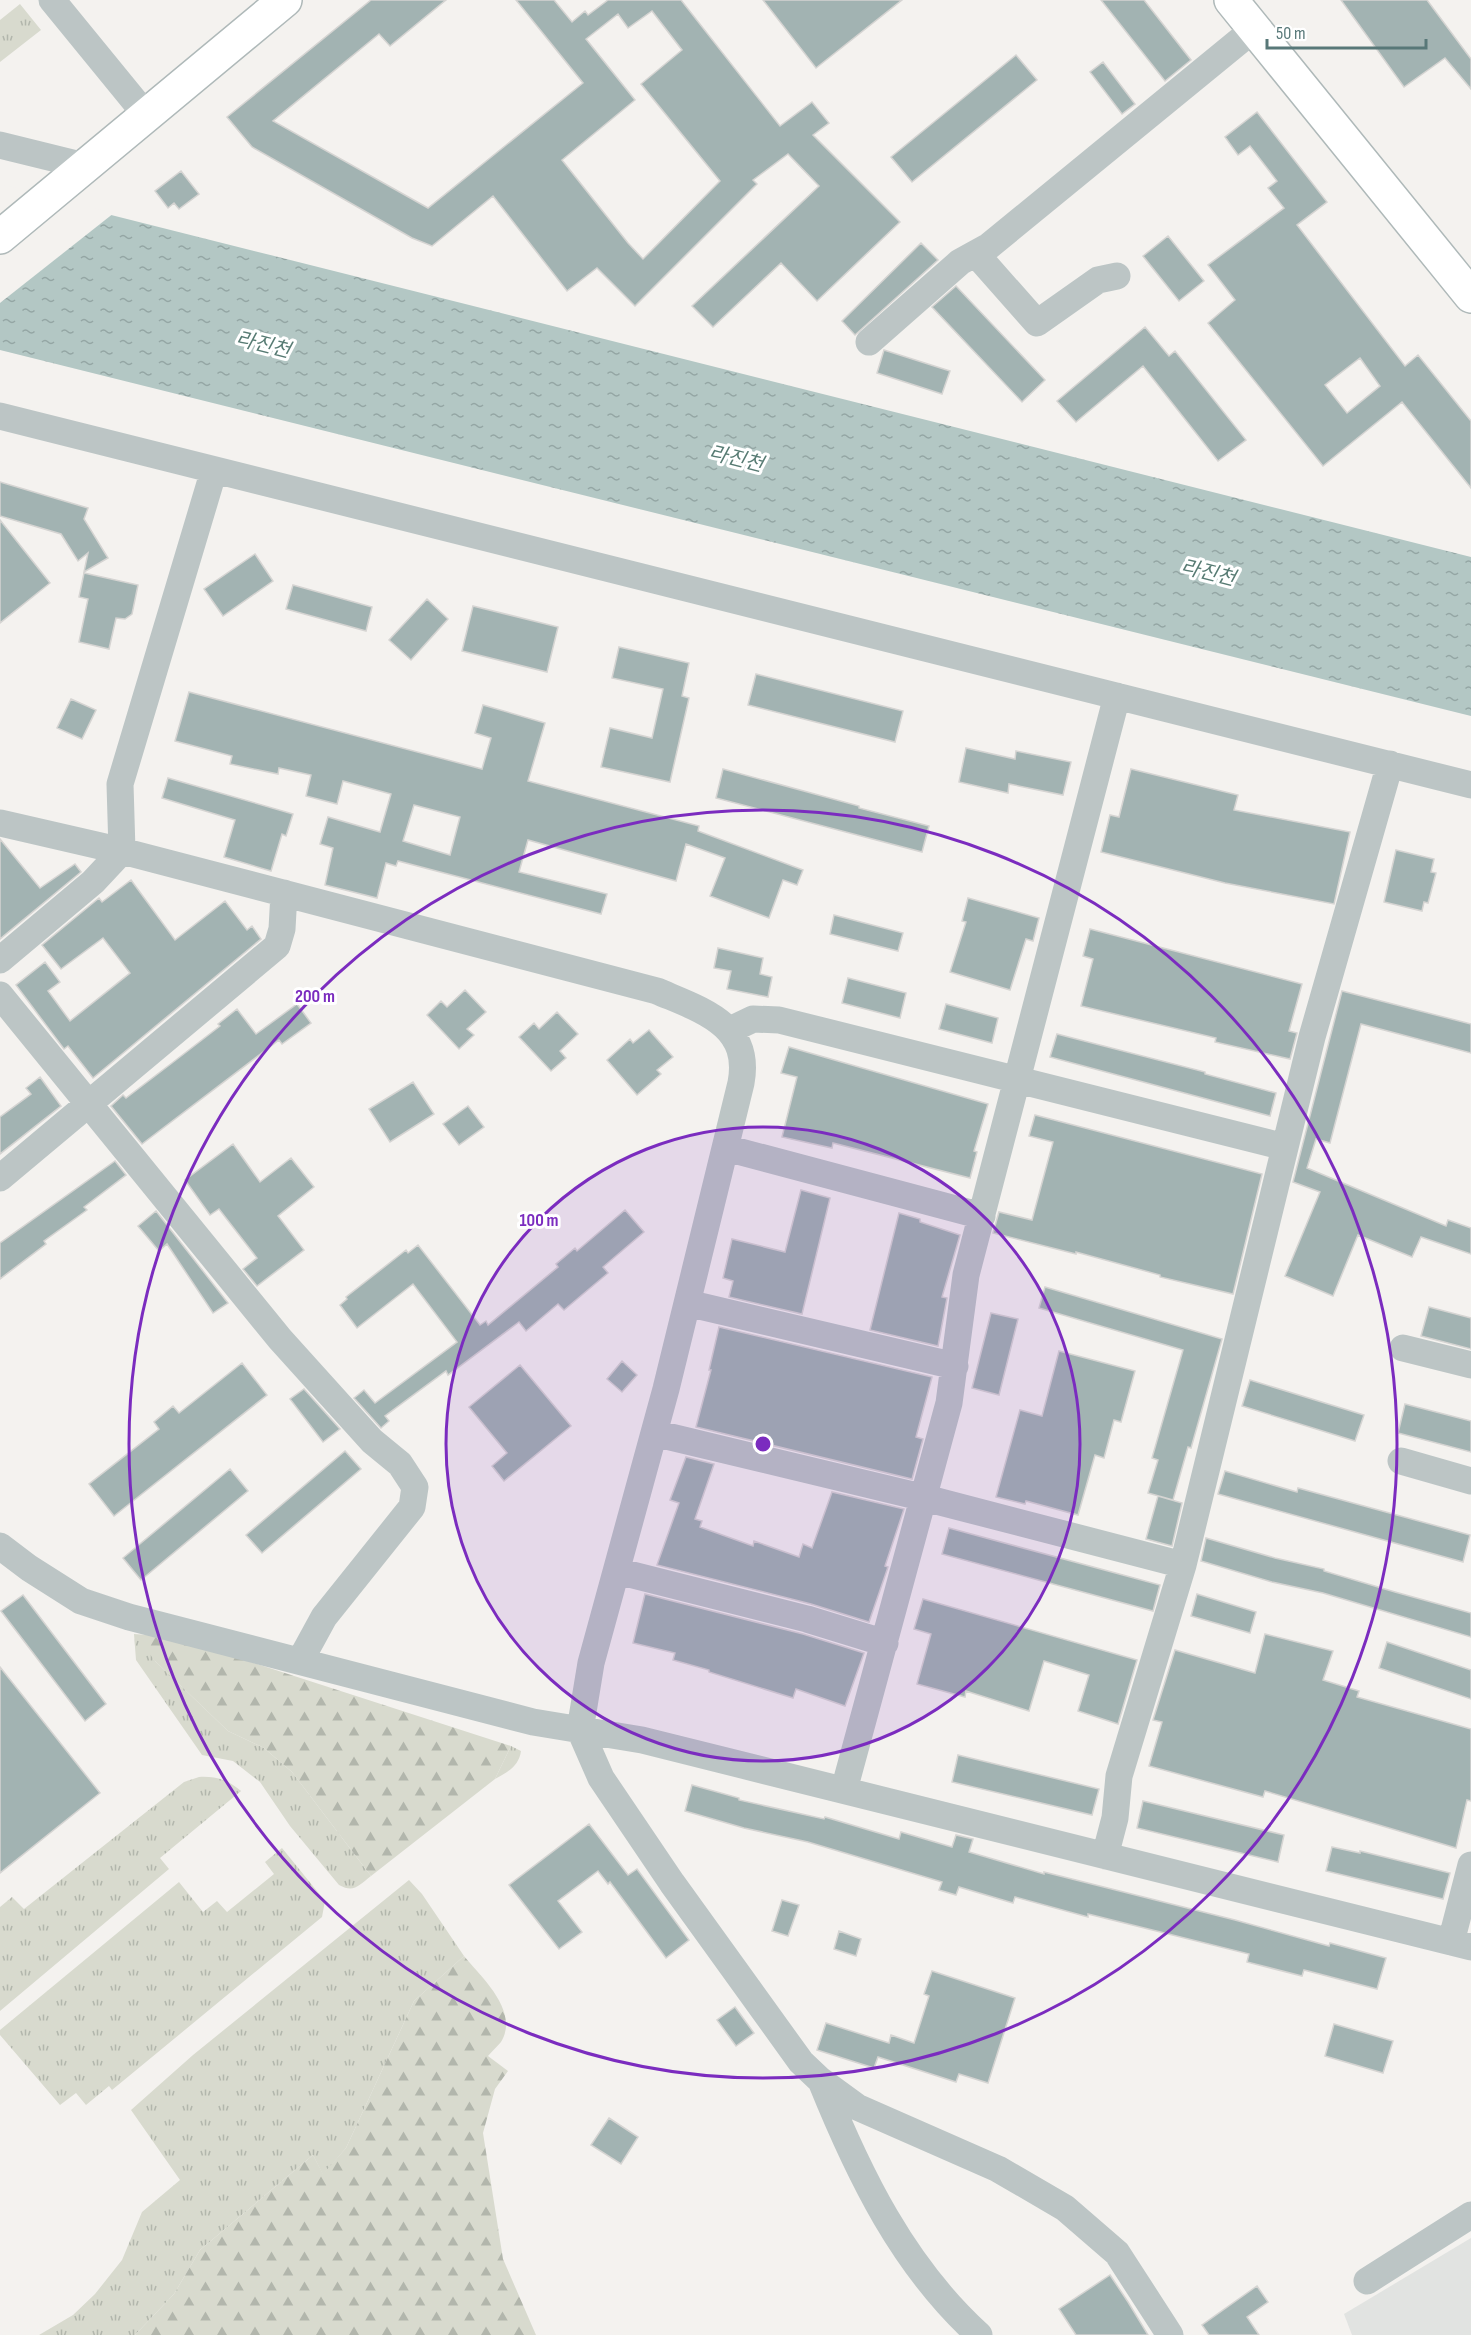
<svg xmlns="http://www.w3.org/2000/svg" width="1471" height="2335" viewBox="0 0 1471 2335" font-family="'Sofia Sans Condensed','Noto Sans KR',sans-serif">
<defs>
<pattern id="grass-tufts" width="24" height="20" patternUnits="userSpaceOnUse" patternTransform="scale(1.5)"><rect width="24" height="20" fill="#d8dace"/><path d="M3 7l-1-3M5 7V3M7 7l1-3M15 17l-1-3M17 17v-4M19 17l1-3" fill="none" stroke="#b2b6ac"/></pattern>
<pattern id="forest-firs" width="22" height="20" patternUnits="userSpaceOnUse" patternTransform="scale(1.5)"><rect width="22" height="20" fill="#d8dace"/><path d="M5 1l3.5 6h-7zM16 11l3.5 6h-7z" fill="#b2b6ac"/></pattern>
<pattern id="water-ripples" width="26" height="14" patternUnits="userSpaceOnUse" patternTransform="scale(1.5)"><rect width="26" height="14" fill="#b3c7c4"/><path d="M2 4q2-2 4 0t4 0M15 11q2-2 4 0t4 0" fill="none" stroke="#94a6a4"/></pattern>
</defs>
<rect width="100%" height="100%" fill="#f4f2ef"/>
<!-- built -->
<path fill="#e1e3e1" d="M 1471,2238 L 1471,2335 L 1352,2335 L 1344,2314 Z"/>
<!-- grass -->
<path fill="url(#grass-tufts)" d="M 20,4 L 41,30 L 0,62 L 0,20 Z
M 134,1634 L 147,1635 L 154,1660 L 228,1731 L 264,1748 L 292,1772 L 371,1876 C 358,1886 354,1893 339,1885 L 290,1826 L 260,1782 L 233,1761 L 202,1755 L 136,1660 Z
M 511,1746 L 521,1751 C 519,1766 508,1772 495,1779 Z
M 199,1777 C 216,1776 228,1780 241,1791 L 160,1858 L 169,1869 L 0,2011 L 0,1907 L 12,1897 L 24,1909 L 184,1782 Z
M 282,1848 L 325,1901 L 322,1917 L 112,2090 L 109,2086 L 86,2105 L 76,2093 L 60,2105 L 0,2035 L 0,2030 L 179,1882 L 203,1912 L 217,1901 L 227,1912 L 274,1874 L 265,1862 Z
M 409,1880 L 422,1894 L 464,1956 L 414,2001 L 346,2148 L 323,2175 L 313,2155 L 200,2250 L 174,2294 L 135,2335 L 39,2335 L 73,2315 L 95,2294 L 122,2260 L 142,2212 L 180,2180 L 131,2110 L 193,2055 Z"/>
<!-- forest -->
<path fill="url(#forest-firs)" d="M 161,1633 L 511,1746 L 495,1779 L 371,1876 L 292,1772 L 264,1748 L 228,1731 L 154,1660 L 143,1644 L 147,1635 Z
M 464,1956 C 481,1977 520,2011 501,2042 C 497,2047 492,2051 488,2056 L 508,2071 L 495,2089 L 483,2133 L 503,2259 L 536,2335 L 135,2335 L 174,2294 L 200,2250 L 313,2155 L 323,2174 L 346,2148 L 414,2001 Z"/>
<!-- water -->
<path fill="url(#water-ripples)" d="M 0,187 L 1471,557 L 1471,716 L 0,350 Z"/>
<!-- pier -->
<path fill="#f4f2ef" d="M 0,184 L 114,213 L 0,303 Z"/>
<!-- building -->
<path fill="#a2b3b2" stroke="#d5d4d2" stroke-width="1.5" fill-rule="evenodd" d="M 371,0 L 446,0 L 390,46 L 379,34 L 273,121 L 428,208 L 583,83 L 516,0 L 554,0 L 572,22 L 585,11 L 588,15 L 608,0 L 681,0 L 780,126 L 812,102 L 829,123 L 813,135 L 900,222 L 817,301 L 781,263 L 713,327 L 692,306 L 819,186 L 788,154 L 753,180 L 757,184 L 635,306 L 597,268 L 567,291 L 493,196 L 432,246 L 412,238 L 252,147 L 227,117 ZM 652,11 L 682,50 L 641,84 L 720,181 L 643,259 L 628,243 L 562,160 L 635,100 L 586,39 L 618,14 L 628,28 Z
M 763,0 L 902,0 L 816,68 Z
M 1101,0 L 1144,0 L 1191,60 L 1165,81 Z
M 1341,0 L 1427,0 L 1471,59 L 1471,89 L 1445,58 L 1404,87 Z
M 1016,55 L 1037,80 L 912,182 L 891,157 Z
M 1103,62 L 1135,104 L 1122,114 L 1090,72 Z
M 1257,112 L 1327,202 L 1297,225 L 1405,366 L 1418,355 L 1471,421 L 1471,488 L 1402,402 L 1323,466 L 1208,323 L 1235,300 L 1208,265 L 1284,208 L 1268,188 L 1277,181 L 1250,146 L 1238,155 L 1225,137 ZM 1360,358 L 1380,386 L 1347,413 L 1325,385 Z
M 181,171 L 199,194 L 179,209 L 174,203 L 168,208 L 155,191 Z
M 1168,236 L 1204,281 L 1179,301 L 1143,256 Z
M 921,243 L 938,260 L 855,335 L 842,321 Z
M 956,286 L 1045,380 L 1022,402 L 932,307 Z
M 1145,327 L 1169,356 L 1175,351 L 1246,440 L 1218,461 L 1143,366 L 1076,422 L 1057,401 Z
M 884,350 L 950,371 L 942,394 L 877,373 Z
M 0,482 L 88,508 L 84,519 L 108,558 L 84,572 L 88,553 L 78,561 L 61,534 L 0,516 Z
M 0,520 L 50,583 L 0,623 Z
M 255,554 L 273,581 L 223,616 L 204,589 Z
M 84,573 L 138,585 L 132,614 L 125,619 L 116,618 L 109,649 L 79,642 L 88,599 L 79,597 Z
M 293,585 L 372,607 L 366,631 L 286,609 Z
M 427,599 L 448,619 L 411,660 L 389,640 Z
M 473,606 L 558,627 L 547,672 L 462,651 Z
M 619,647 L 689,663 L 682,696 L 689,698 L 670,782 L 601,767 L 610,728 L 652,738 L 663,689 L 612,678 Z
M 756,674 L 903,711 L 895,742 L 748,705 Z
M 189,692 L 482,769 L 491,738 L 475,733 L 483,705 L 545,723 L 528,781 L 699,826 L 698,831 L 803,870 L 797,885 L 783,880 L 769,918 L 710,896 L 725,858 L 686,844 L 676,881 L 528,840 L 519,872 L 607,894 L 601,914 L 398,861 L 396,866 L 386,863 L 377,898 L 325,885 L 333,848 L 320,844 L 328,817 L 380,832 L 391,794 L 343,781 L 337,804 L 306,796 L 311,775 L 279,768 L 278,774 L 230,764 L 232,756 L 175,741 ZM 414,805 L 460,817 L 450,855 L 403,841 Z
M 71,699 L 96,710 L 82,739 L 57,728 Z
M 966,748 L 1015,759 L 1016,751 L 1071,762 L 1063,795 L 1009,784 L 1008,793 L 959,782 Z
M 723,769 L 859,806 L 859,808 L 929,826 L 922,852 L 716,798 Z
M 1131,769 L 1238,795 L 1234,810 L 1350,832 L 1334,904 L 1225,883 L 1101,852 L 1110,815 L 1119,817 Z
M 168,778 L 293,814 L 286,836 L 282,834 L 271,871 L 224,857 L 235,820 L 162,798 Z
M 0,839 L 40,888 L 75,864 L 81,872 L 0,939 Z
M 1396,850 L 1434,859 L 1431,872 L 1436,873 L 1428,903 L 1424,902 L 1422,911 L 1384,902 Z
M 131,880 L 175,940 L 225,901 L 247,930 L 252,926 L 261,939 L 93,1078 L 68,1046 L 64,1049 L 16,985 L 45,962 L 60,982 L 48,991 L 70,1021 L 130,973 L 103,938 L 61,969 L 42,945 L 99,898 L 102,902 Z
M 968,898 L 1039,918 L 1033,941 L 1026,939 L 1010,990 L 950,972 L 966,922 L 962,921 Z
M 834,915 L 903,933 L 898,951 L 830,934 Z
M 1090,929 L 1302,984 L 1289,1031 L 1297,1033 L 1290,1059 L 1215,1042 L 1216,1038 L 1081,1006 L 1093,959 L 1083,956 Z
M 718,948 L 763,958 L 760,974 L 772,977 L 768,997 L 727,989 L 731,971 L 714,968 Z
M 848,978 L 906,993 L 900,1018 L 842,1003 Z
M 465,990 L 486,1012 L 467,1029 L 474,1035 L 459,1049 L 427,1015 L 441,1001 L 447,1007 Z
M 1342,991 L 1471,1024 L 1471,1053 L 1361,1024 L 1330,1143 L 1316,1139 L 1307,1168 L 1446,1226 L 1448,1220 L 1471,1228 L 1471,1254 L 1421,1237 L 1412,1257 L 1358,1235 L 1333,1296 L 1285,1276 L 1320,1192 L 1293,1182 Z
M 297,1004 L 311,1023 L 282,1044 L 279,1040 L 142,1144 L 111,1106 L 123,1095 L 126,1098 L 172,1063 L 220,1026 L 218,1024 L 237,1009 L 256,1034 Z
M 946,1004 L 998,1018 L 992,1043 L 939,1029 Z
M 557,1012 L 578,1034 L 560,1051 L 566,1058 L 551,1071 L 519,1037 L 534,1023 L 539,1029 Z
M 649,1030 L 673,1057 L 657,1070 L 661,1074 L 637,1095 L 607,1060 L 630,1039 L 633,1043 Z
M 1057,1034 L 1205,1072 L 1205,1074 L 1276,1093 L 1270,1116 L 1050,1057 Z
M 789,1047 L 988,1104 L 974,1151 L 977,1152 L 970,1178 L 833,1143 L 832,1148 L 782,1137 L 797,1077 L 781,1073 Z
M 40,1077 L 61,1106 L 0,1154 L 0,1117 L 31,1094 L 26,1088 Z
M 413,1082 L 434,1114 L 390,1142 L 369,1109 Z
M 468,1106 L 484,1127 L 459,1145 L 443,1124 Z
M 1035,1115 L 1262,1174 L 1233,1294 L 1160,1277 L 1160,1275 L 1076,1252 L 1076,1254 L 993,1233 L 999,1212 L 1032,1220 L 1053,1142 L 1029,1136 Z
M 233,1144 L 260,1182 L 291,1158 L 314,1187 L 278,1216 L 304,1250 L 257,1286 L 243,1269 L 257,1258 L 219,1209 L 210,1215 L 185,1180 Z
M 115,1161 L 126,1175 L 84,1207 L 87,1210 L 44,1241 L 46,1244 L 0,1279 L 0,1243 Z
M 801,1190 L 830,1198 L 802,1314 L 729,1297 L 733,1281 L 723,1278 L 732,1239 L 785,1252 Z
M 625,1210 L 644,1232 L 603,1267 L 608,1273 L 564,1310 L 558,1304 L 526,1331 L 519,1322 L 448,1375 L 446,1371 L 385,1416 L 389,1421 L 381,1428 L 354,1398 L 364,1390 L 375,1403 L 457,1342 L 413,1284 L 357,1328 L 340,1305 L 347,1299 L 346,1297 L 406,1250 L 408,1253 L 418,1245 L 480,1325 L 486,1321 L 488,1325 L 558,1267 L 556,1264 L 575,1248 L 577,1251 Z
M 156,1211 L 228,1303 L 213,1313 L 167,1244 L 159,1251 L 138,1226 Z
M 899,1213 L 920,1219 L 920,1222 L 960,1235 L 942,1297 L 947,1298 L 938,1346 L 870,1330 Z
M 1045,1287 L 1222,1339 L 1191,1448 L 1188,1447 L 1173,1500 L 1148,1493 L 1158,1460 L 1152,1458 L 1183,1350 L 1039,1308 Z
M 1429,1307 L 1471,1318 L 1471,1349 L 1421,1336 Z
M 991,1313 L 1018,1319 L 999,1395 L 972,1388 Z
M 719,1327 L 932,1377 L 916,1437 L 923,1439 L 912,1479 L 696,1427 L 711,1370 L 709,1370 Z
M 1059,1351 L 1135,1371 L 1121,1422 L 1114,1420 L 1104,1458 L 1095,1455 L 1078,1515 L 1026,1501 L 1025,1504 L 996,1497 L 1020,1410 L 1042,1416 Z
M 622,1361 L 637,1375 L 622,1392 L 607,1379 Z
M 242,1363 L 267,1395 L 114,1516 L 89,1484 L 159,1429 L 154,1422 L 173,1406 L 179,1413 Z
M 520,1365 L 571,1426 L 504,1481 L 492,1466 L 507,1453 L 469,1407 Z
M 1250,1380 L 1364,1415 L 1355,1441 L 1242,1406 Z
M 304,1389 L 340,1429 L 323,1442 L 290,1399 Z
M 1405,1404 L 1471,1421 L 1471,1452 L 1398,1433 Z
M 345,1451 L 361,1469 L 262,1553 L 246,1535 Z
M 686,1457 L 714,1464 L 695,1519 L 702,1521 L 700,1527 L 753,1546 L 754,1541 L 799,1557 L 803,1544 L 812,1548 L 832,1492 L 904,1509 L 885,1566 L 888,1567 L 869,1622 L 811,1604 L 657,1565 L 679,1503 L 670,1500 Z
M 230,1469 L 248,1491 L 141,1580 L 123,1558 Z
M 1225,1471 L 1297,1492 L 1298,1488 L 1470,1535 L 1463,1562 L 1218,1494 Z
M 1158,1496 L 1182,1503 L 1172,1546 L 1146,1539 Z
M 949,1528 L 1160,1585 L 1153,1611 L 942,1554 Z
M 1206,1538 L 1275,1558 L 1324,1569 L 1324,1571 L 1395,1592 L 1471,1613 L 1471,1637 L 1323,1593 L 1272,1582 L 1201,1561 Z
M 645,1594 L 803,1634 L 864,1653 L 845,1706 L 796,1689 L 793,1698 L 709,1672 L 709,1670 L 673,1660 L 675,1653 L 633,1643 Z
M 1197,1594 L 1256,1612 L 1250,1633 L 1191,1616 Z
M 23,1595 L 106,1704 L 85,1721 L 1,1611 Z
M 923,1599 L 1137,1660 L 1118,1724 L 1078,1711 L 1089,1675 L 1044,1661 L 1029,1711 L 966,1691 L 965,1697 L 917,1684 L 931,1634 L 914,1629 Z
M 1265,1634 L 1333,1651 L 1323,1680 L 1359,1691 L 1357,1697 L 1471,1729 L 1471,1801 L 1467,1800 L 1456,1848 L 1265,1791 L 1263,1797 L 1149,1766 L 1162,1722 L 1153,1720 L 1175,1650 L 1255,1673 Z
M 1387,1642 L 1471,1670 L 1471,1699 L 1379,1668 Z
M 0,1667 L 100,1793 L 0,1873 Z
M 958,1755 L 1099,1789 L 1092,1815 L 952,1782 Z
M 692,1785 L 739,1798 L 739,1800 L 824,1819 L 825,1817 L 899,1839 L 901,1832 L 952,1847 L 956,1835 L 973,1839 L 969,1852 L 1044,1874 L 1044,1872 L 1235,1920 L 1329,1946 L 1330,1943 L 1386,1958 L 1377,1989 L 1304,1970 L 1302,1976 L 1247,1962 L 1249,1954 L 1088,1914 L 1088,1917 L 1015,1897 L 1013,1903 L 959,1887 L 956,1895 L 939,1890 L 942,1882 L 808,1842 L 744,1828 L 685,1811 Z
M 1143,1801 L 1284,1835 L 1278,1862 L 1137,1828 Z
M 589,1824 L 628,1875 L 637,1869 L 689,1940 L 666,1958 L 610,1882 L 608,1884 L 598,1871 L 558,1901 L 582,1932 L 559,1949 L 509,1885 Z
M 1332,1847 L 1360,1853 L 1360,1851 L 1450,1873 L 1443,1899 L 1326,1871 Z
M 782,1900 L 799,1905 L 788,1936 L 772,1931 Z
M 839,1931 L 861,1939 L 856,1956 L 834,1949 Z
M 932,1971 L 1015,1998 L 988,2083 L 959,2074 L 956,2082 L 878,2057 L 874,2068 L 817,2050 L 826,2023 L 889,2043 L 891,2035 L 914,2043 L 929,1996 L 924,1994 Z
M 735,2007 L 754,2033 L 736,2046 L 717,2020 Z
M 1334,2024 L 1393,2041 L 1383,2073 L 1325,2056 Z
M 609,2118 L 638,2137 L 621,2164 L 591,2145 Z
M 1110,2275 L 1128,2302 L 1148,2335 L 1076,2335 L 1059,2309 Z
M 1257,2286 L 1268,2302 L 1247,2317 L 1259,2335 L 1209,2335 L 1202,2325 Z"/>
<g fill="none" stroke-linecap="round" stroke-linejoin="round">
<!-- major casing -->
<g stroke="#afb9b9" stroke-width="36">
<path id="major" d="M 1231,0 L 1471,296
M 0,237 L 285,0"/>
</g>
<!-- minor -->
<path stroke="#bcc5c5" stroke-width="27" d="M 52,0 L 146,115
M 0,145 L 85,166
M 976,254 L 1037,323 L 1098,280 L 1117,276
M 869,342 L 960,262 L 989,246 L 1254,29
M 0,416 L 1471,785
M 0,823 L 122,851 L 657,991 C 701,1010 752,1024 741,1083 L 666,1389 L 591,1663 L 580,1730 L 601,1778 L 672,1883 L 801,2062 L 820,2080 L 857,2107 L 998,2169 L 1065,2208 L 1117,2253 L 1170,2335
M 0,960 L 93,882 L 122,851 L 120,784 L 214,470
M 0,995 L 280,1339 L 372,1441 L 400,1464 L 415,1487 L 412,1507 L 324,1617 L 300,1661
M 730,1030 L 753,1019 L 779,1020 L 1285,1147
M 726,1148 L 982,1216
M 0,1178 L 277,946 L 282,929 L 284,893
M 687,1303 L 955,1366
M 1403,1348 L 1471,1365
M 654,1433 L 925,1498 L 1183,1565
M 1401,1461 L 1471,1481
M 0,1546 L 29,1568 L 81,1601 L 129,1617 L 533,1722 L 642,1740 L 1471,1947
M 617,1571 L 807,1619 L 885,1643
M 844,1790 L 949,1403 L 966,1275 L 1117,696
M 1105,1856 L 1115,1818 L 1119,1776 L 1183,1565 L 1312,1037 L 1390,764
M 1451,1942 L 1471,1865
M 821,2081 C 859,2175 903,2266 979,2335
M 1367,2281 L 1471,2215"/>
<!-- major -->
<use href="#major" stroke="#fff" stroke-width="33"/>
</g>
<!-- distance rings -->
<circle cx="763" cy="1444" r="317" fill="#7b2cbf" fill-opacity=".12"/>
<g fill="none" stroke="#7b2cbf" stroke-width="3">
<circle cx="763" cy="1444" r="317"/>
<circle cx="763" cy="1444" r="634"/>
</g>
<g text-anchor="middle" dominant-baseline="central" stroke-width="6" stroke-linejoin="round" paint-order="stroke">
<!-- water labels -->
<g font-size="20" font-style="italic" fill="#577b73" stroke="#fff">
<text transform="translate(263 345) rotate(14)">라진천</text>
<text transform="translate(736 459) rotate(14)">라진천</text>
<text transform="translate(1208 573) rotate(14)">라진천</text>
</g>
</g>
<circle cx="763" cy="1444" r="9" fill="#7b2cbf" stroke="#fff" stroke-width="3"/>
<g font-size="18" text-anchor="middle" font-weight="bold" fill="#7b2cbf" stroke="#fff" stroke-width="6" stroke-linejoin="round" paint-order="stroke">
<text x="315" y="1002">200 m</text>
<text x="539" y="1226">100 m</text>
</g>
<!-- scale -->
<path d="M1267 39v9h159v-9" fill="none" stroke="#587878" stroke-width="3"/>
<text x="1276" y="39" font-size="18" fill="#587878" stroke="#ffffff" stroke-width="4.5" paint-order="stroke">50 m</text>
</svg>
